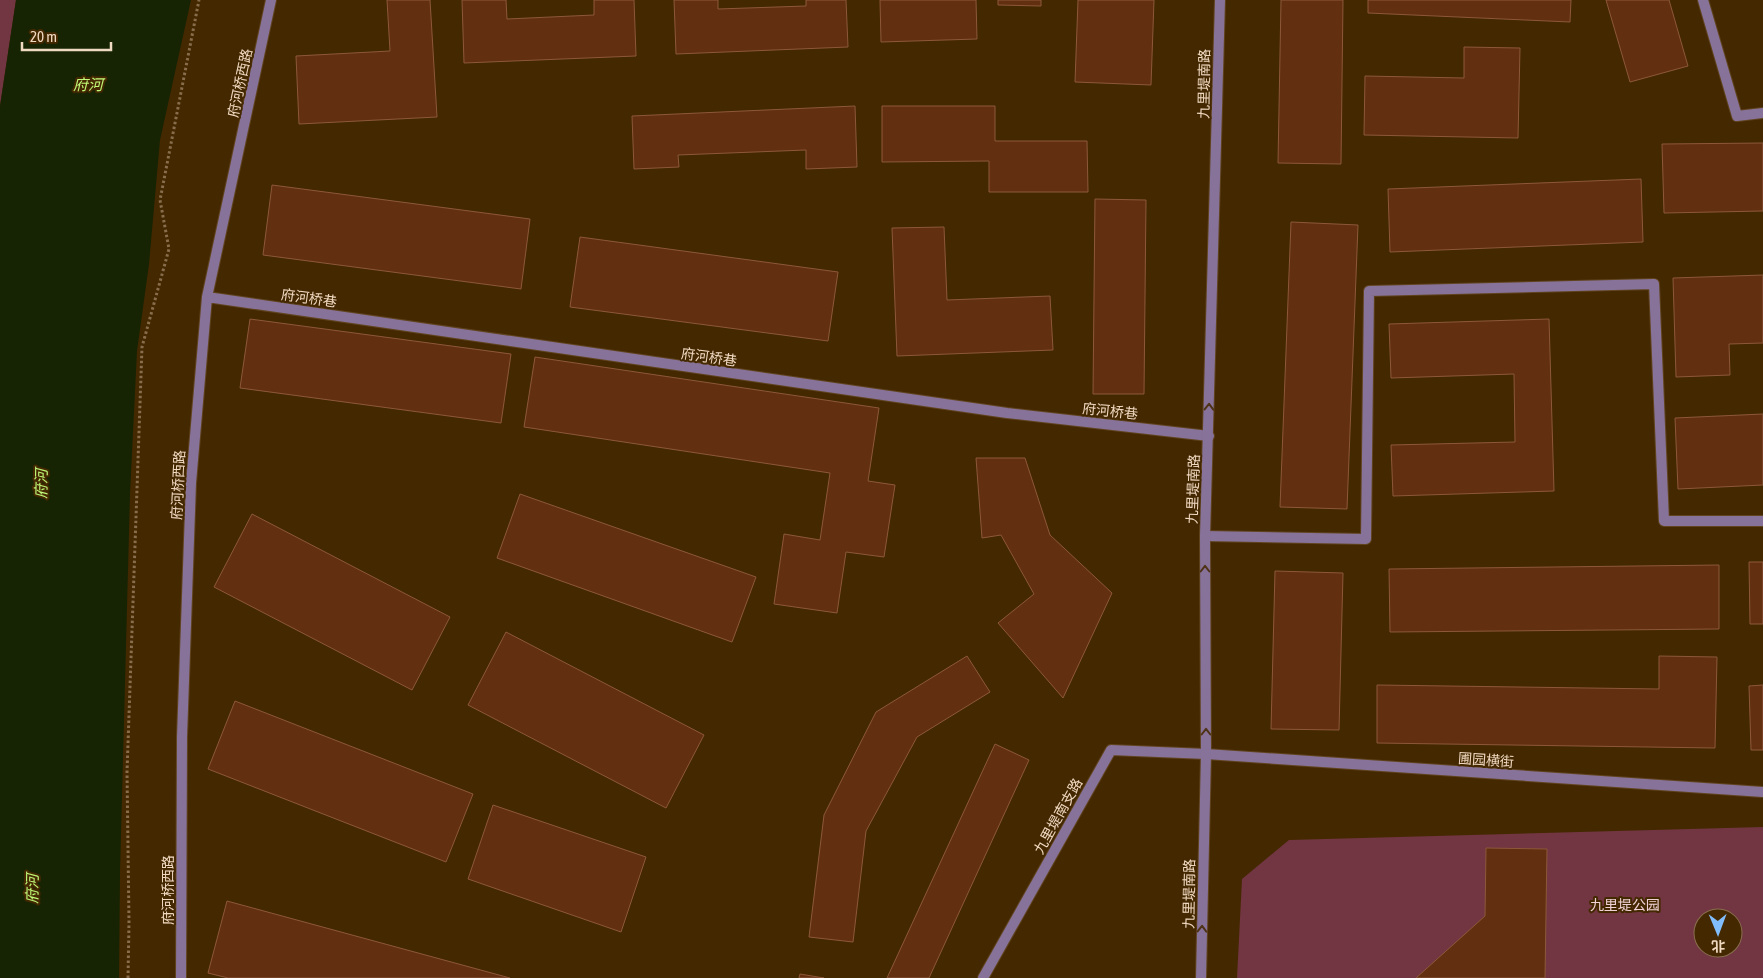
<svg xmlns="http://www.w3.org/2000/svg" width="1763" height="978" viewBox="0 0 1763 978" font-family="'Asap Condensed','Noto Sans SC',sans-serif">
<rect width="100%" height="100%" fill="#442800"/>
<!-- green -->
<path fill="#713641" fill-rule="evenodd" d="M 0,0 L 16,0 L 0,106 Z
M 1763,827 L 1763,978 L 1237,978 L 1242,879 L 1289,840 ZM 1703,918 L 1733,918 L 1733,948 L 1703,948 Z"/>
<!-- water -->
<path fill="#162404" d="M 16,0 L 191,0 L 160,140 L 149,264 L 137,351 L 130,494 L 120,872 L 119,978 L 0,978 L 0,106 Z"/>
<!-- building -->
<path fill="#623011" stroke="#8d583a" d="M 387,0 L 430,0 L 437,117 L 299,124 L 296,56 L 390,51 Z
M 462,0 L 506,0 L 507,19 L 594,15 L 594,0 L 634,0 L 636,56 L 464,63 Z
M 674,0 L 718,0 L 718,9 L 806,6 L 806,0 L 846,0 L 848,47 L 676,54 Z
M 880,0 L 976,0 L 977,39 L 881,42 Z
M 998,0 L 1041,0 L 1041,6 L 998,5 Z
M 1078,0 L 1154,0 L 1151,85 L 1075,82 Z
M 1281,0 L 1343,0 L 1341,164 L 1278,163 Z
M 1368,0 L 1571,0 L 1570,22 L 1368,13 Z
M 1606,0 L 1669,0 L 1688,66 L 1630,82 Z
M 1464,47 L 1520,48 L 1518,138 L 1364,135 L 1365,76 L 1464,78 Z
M 855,106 L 857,167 L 806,169 L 806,150 L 678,155 L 679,167 L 634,169 L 632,116 Z
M 882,106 L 995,106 L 995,141 L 1087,141 L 1088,192 L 989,192 L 989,161 L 882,162 Z
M 1763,143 L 1763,211 L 1664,213 L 1662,144 Z
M 1641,179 L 1643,242 L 1390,252 L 1388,189 Z
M 272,185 L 530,219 L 521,289 L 263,255 Z
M 1095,199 L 1146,200 L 1144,394 L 1093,394 Z
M 1291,222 L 1358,225 L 1347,509 L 1280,507 Z
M 944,227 L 947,300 L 1050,296 L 1053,350 L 897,356 L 892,228 Z
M 580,237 L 838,272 L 828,341 L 570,307 Z
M 1763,275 L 1763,343 L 1729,344 L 1730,375 L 1676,377 L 1673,278 Z
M 250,319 L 511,354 L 501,423 L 240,388 Z
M 1549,319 L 1554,491 L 1393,496 L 1391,445 L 1515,442 L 1514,374 L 1391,378 L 1389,324 Z
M 535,357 L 879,408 L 868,481 L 895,485 L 884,557 L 846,552 L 837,613 L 774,604 L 784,534 L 820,540 L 830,473 L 524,427 Z
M 1763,414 L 1763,485 L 1678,489 L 1675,418 Z
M 976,458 L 1025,458 L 1050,535 L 1112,593 L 1063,698 L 998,623 L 1034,594 L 1001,535 L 982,538 Z
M 520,494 L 756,577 L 732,642 L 497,558 Z
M 252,514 L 450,617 L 412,690 L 214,587 Z
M 1749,562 L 1763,562 L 1763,624 L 1750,624 Z
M 1719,565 L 1719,629 L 1390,632 L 1389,569 Z
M 1275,571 L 1343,573 L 1339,730 L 1271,729 Z
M 506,632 L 704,735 L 666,808 L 468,705 Z
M 967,656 L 990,692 L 917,737 L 866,831 L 853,942 L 809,937 L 824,815 L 876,712 Z
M 1659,656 L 1717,657 L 1715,748 L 1377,743 L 1377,685 L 1659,689 Z
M 1763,685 L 1763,750 L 1751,750 L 1749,686 Z
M 235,701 L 473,794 L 446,862 L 208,769 Z
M 995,744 L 1029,760 L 929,978 L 887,978 Z
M 493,805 L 646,857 L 621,932 L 468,879 Z
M 1486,848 L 1547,849 L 1545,978 L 1416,978 L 1485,916 Z
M 227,901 L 510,978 L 228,978 L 208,973 Z
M 800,974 L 824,978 L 799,978 Z"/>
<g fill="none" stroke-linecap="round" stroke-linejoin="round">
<!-- service casing -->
<g stroke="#60441f" stroke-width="12">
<path id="service" d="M 1205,536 L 1366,539 L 1369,291 L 1654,284 L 1664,521 L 1763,521"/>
</g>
<!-- minor casing -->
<g stroke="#60441f" stroke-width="12">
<path id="minor" d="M 1703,0 L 1737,116 L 1763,113
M 207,297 L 1007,413 L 1209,436
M 181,978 L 182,737 L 191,483 L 207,297 L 271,0
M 983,978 L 1111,750 L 1206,754 L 1763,792"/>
</g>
<!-- tertiary casing -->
<g stroke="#60441f" stroke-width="12">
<path id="tertiary" d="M 1201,978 L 1206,754 L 1205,536 L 1220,0"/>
</g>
<!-- path -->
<path stroke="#886e4d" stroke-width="3" stroke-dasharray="2.5 2.5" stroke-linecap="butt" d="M 128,978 L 129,922 L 127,772 L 142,347 L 169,249 L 160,200 L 199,0"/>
<!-- service -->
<use href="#service" stroke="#877299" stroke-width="10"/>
<!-- minor -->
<use href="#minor" stroke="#877299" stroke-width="10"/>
<!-- tertiary -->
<use href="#tertiary" stroke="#877299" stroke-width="10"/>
</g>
<!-- one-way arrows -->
<defs><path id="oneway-chevron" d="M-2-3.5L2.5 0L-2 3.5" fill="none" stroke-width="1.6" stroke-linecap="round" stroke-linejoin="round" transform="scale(1.25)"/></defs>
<g stroke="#4e3317">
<use href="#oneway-chevron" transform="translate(1209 407) rotate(-89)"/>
<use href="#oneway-chevron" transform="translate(1205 569) rotate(-90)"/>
<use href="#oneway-chevron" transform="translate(1206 732) rotate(-90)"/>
<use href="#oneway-chevron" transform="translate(1202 929) rotate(-89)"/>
</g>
<g text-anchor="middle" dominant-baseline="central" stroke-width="4" stroke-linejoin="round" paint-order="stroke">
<!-- street labels -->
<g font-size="14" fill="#f0d9c1" stroke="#442800">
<text transform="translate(240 83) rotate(-78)">府河桥西路</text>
<text transform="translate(1204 84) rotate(-89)">九里堤南路</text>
<text transform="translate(309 298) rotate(8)">府河桥巷</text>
<text transform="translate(709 357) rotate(8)">府河桥巷</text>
<text transform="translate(1110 411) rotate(6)">府河桥巷</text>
<text transform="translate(178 485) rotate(-87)">府河桥西路</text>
<text transform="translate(1193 489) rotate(-88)">九里堤南路</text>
<text transform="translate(1486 760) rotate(4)">圃园横街</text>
<text transform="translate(1058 816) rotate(-61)">九里堤南支路</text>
<text transform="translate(168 890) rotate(-90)">府河桥西路</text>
<text transform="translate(1189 894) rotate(-89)">九里堤南路</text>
</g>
<!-- park labels -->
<g font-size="14" fill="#f0d2d6" stroke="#442800">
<text x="1625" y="905">九里堤公园</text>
</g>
<!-- water labels -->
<g font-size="15" font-style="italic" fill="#c0fa78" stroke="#442800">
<text x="88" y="84">府河</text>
<text transform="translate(41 484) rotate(-89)">府河</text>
<text transform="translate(32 889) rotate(-89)">府河</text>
</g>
</g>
<!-- north arrow -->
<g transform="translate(1718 933) rotate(179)"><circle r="24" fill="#442800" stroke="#896f4d"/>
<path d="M0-4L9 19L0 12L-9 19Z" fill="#80bdfa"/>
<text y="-8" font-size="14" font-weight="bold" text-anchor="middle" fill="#f0d9c1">北</text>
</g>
<!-- scale -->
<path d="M22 42v8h89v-8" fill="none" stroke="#f0d9c1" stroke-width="2.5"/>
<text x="30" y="42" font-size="15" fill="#f0d9c1" stroke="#442800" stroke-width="4" paint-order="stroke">20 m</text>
</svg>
